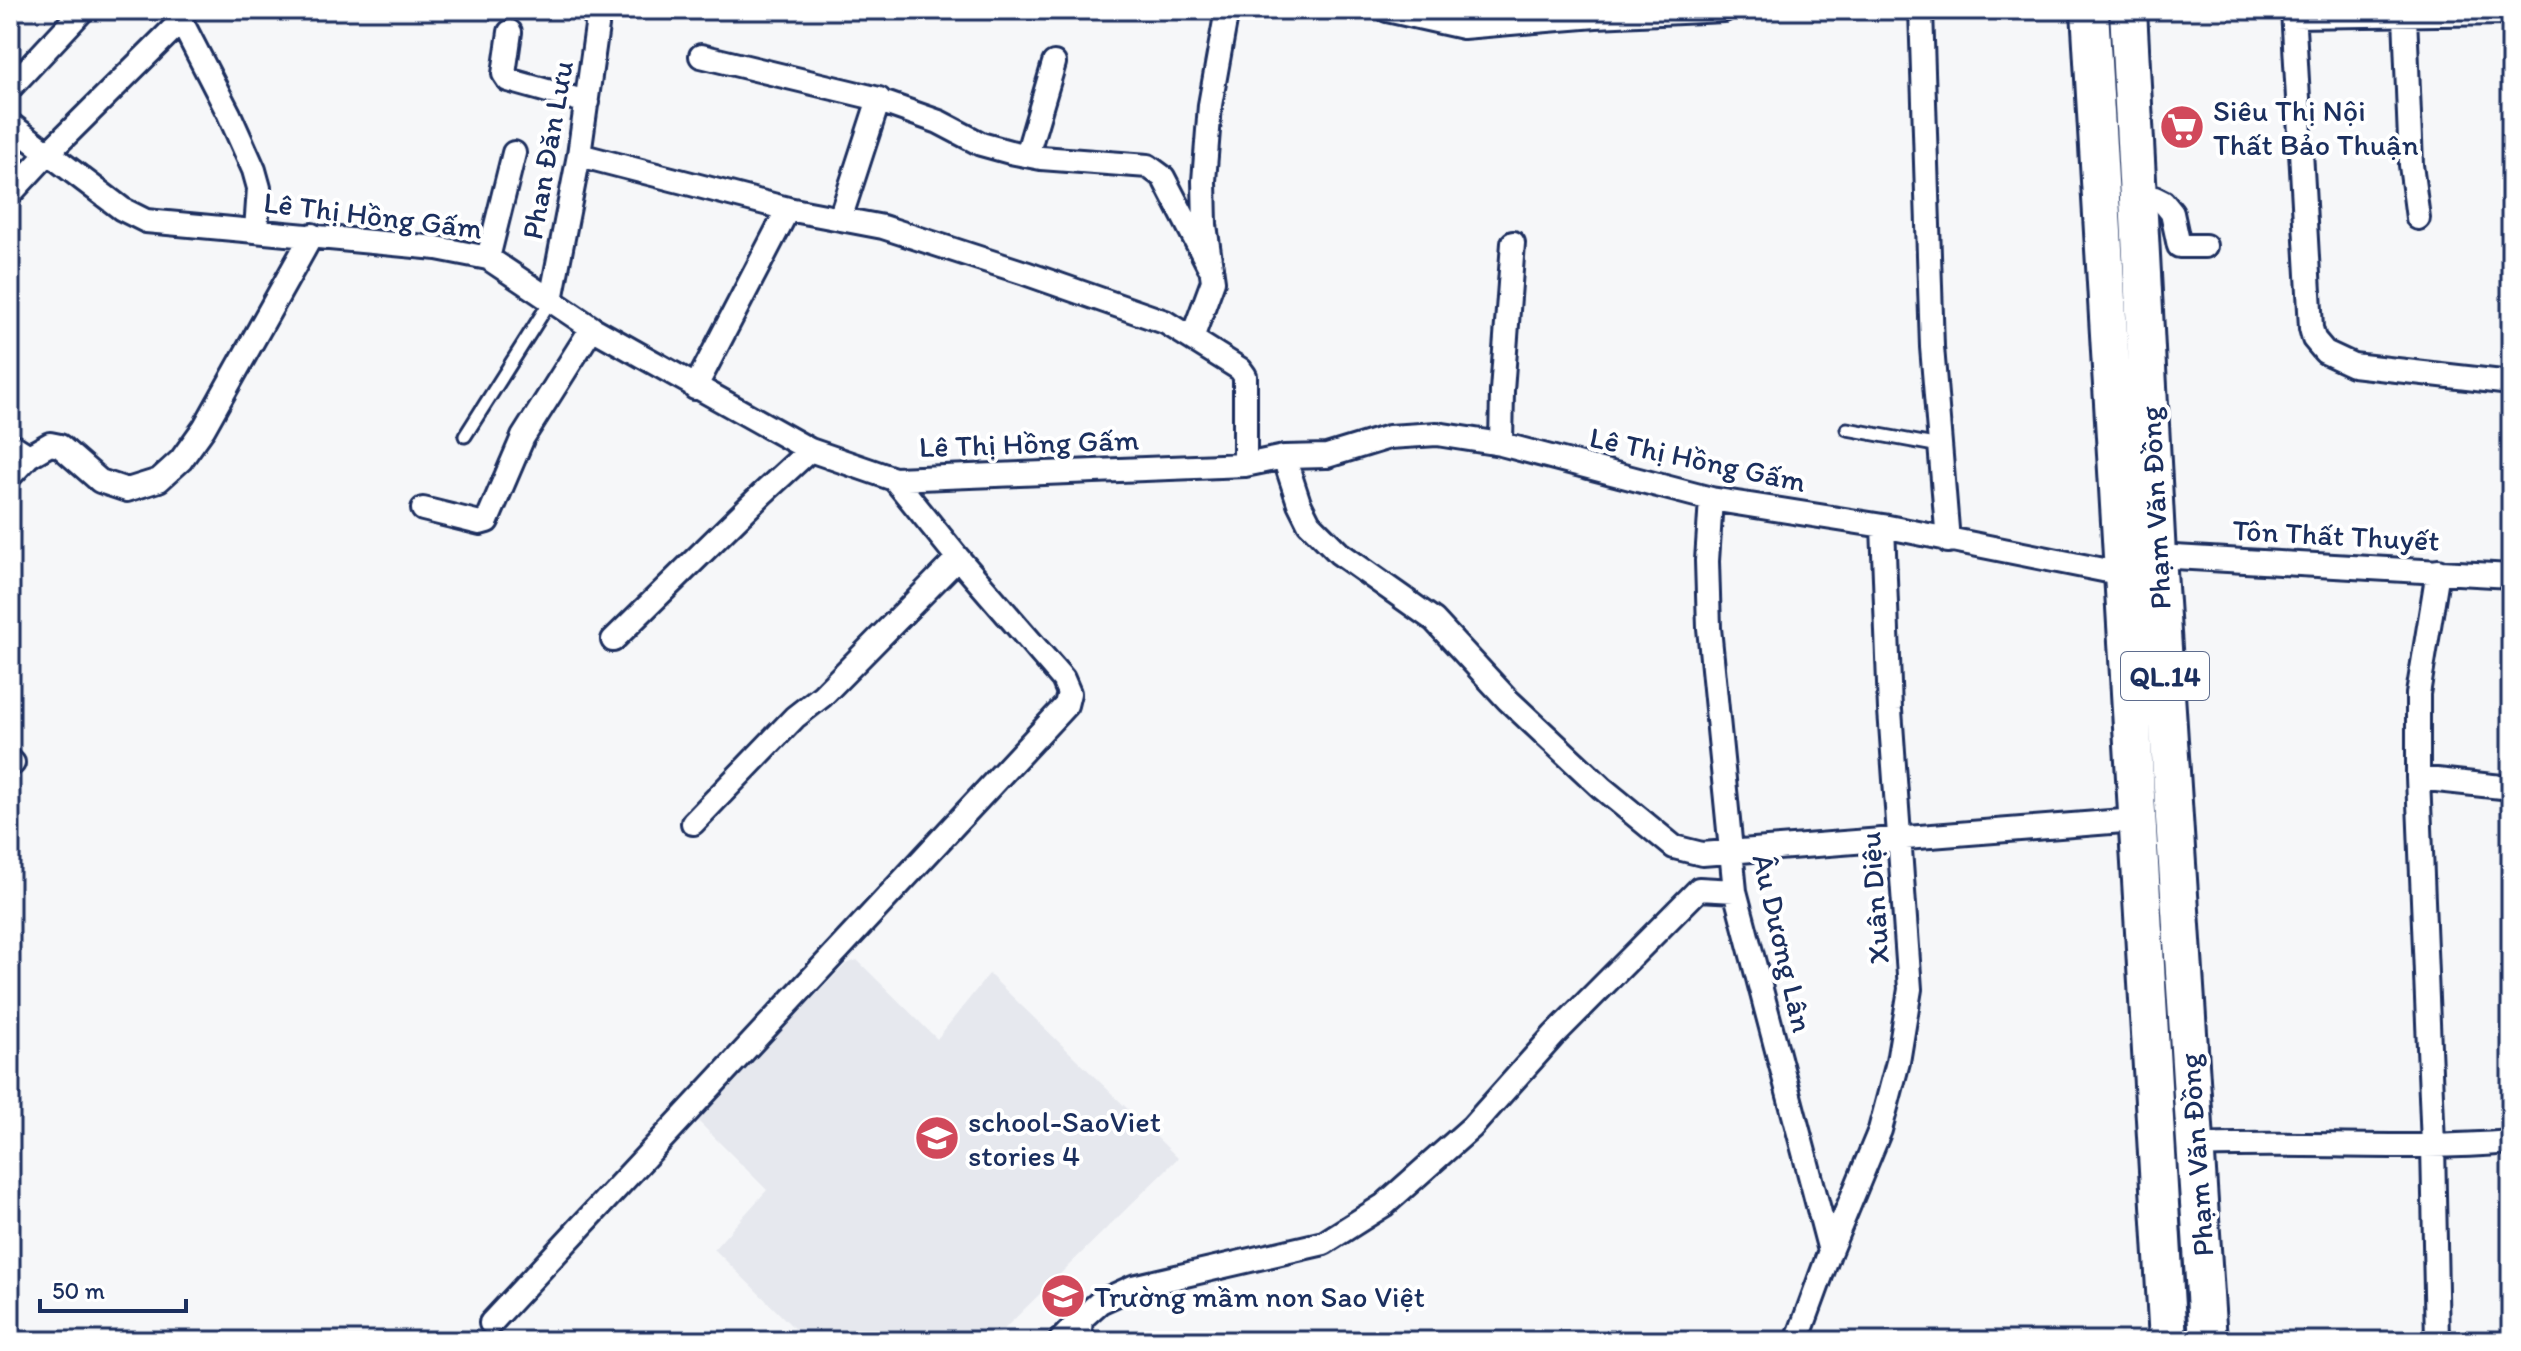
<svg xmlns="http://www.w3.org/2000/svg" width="2521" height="1351" viewBox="0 0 2521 1351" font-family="Itim,sans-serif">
<rect width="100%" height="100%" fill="#f6f7f9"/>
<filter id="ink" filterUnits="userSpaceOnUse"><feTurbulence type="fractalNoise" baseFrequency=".0125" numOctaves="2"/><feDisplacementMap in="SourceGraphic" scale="16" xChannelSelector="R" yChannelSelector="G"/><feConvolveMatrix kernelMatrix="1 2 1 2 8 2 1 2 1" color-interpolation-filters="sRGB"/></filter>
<g filter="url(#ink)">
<!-- built -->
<path fill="#e6e8ee" d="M 857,960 L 937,1039 L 989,974 L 1178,1158 L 992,1341 L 807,1341 L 714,1249 L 767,1190 L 696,1119 L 846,964 Z"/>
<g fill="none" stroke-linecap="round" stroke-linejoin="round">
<!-- lane casing -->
<g stroke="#1b2f5e" stroke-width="17">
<path id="lane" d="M 1847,429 L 1940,446
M 465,436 L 551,300"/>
</g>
<!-- street casing -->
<g stroke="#1b2f5e" stroke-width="28">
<path id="street" d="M 1387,10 L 1463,27 L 1596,16 L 1724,10
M 1921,10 L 1932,347 L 1948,541
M 2293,10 L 2311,328 L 2314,339 L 2325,352 L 2353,365 L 2511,383
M 176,11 L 229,114 L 254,170 L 259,188 L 256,230
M 2293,16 L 2511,13
M 2405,16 L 2411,165 L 2418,218
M 510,32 L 504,74 L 508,80 L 587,102
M 701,56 L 879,99 L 840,219
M 10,88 L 83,10
M 888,104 L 939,122 L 981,144 L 1010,152 L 1041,158 L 1148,166 L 1163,177 L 1209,266
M 10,124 L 122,209 L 146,221 L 437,248 L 488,258 L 592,328 L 810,450 L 894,479 L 1245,465 L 1284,457 L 1327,456 L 1389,437 L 1437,434 L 1501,444 L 1711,499 L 1883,526 L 2123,574
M 579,155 L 788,209 L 883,227 L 1025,273 L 1165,322 L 1240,369 L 1245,376 L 1245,465
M 1027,155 L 1054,63
M 10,194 L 48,153 L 181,21
M 2139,203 L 2155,198 L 2163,202 L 2172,213 L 2179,246 L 2205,246
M 488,258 L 514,153
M 551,300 L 579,155 L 597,26 L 595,10
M 1192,338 L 1213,281 L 1205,225 L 1204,181 L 1210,105 L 1227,10
M 695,388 L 788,209
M 10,444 L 29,456 L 50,444 L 60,446 L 100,481 L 127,490 L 159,480 L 181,460 L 204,428 L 312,235
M 1501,444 L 1502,391 L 1513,243
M 1284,457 L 1299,503 L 1309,523 L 1339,553 L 1434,620 L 1508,700 L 1602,788 L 1674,847 L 1702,854 L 2136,820
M 10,476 L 29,456
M 1711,499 L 1707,561 L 1709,628 L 1735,891 L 1830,1251 L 1797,1341
M 423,509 L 480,523 L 487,521 L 523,437 L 592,328
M 2157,556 L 2511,576
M 613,640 L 762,494 L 810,450
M 10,760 L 13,763
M 2418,778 L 2511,788
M 693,823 L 795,717 L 822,696 L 958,558
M 2195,1146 C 2300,1141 2406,1151 2511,1142
M 1830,1251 L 1880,1130 L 1898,1062 L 1910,989 L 1890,710 L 1883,526
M 491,1323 L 1066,705 L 1069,693 L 1063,679 L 958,558 L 894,479
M 1060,1341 L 1081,1319
M 1084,1341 L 1080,1330 L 1081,1319 L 1100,1302 L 1133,1287 L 1324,1243 L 1384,1205 L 1472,1127 L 1554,1035 L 1699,889 L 1735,891
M 2437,1341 L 2433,1145 L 2418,778 L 2418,694 L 2438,571"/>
</g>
<!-- primary casing -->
<g stroke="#1b2f5e" stroke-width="42">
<path id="primary" d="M 2090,10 L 2168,1341
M 2128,10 L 2157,556 L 2208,1341"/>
</g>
<!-- lane -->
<use href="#lane" stroke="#fff" stroke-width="11"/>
<!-- street -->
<use href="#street" stroke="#fff" stroke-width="22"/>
<!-- primary -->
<use href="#primary" stroke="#fff" stroke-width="36"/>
</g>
</g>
<!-- icons -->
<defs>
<g id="supermarket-disc" transform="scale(2.3)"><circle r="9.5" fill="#d1495b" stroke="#fff"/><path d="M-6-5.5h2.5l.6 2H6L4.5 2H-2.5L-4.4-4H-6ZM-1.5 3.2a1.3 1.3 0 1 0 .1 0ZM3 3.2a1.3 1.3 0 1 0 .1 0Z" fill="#fff"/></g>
<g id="school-disc" transform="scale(2.3)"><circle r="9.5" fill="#d1495b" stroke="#fff"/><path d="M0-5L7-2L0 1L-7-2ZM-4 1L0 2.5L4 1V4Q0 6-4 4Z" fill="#fff"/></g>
</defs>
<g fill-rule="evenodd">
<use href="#supermarket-disc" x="2182" y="127"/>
<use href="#school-disc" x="937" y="1138"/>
<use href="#school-disc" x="1063" y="1296"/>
</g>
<g text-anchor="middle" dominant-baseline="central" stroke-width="8" stroke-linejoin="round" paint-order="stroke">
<!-- shield labels -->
<rect fill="#fff" stroke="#5f6d8e" stroke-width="2" x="2121" y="652" width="88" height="48" rx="6"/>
<g font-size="28" font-weight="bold" fill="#1b2f5e">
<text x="2165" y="676">QL.14</text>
</g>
<!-- poi labels -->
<g font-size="30" fill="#1b2f5e" stroke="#fff" text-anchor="start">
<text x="2213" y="110">Siêu Thị Nội<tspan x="2213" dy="34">Thất Bảo Thuận</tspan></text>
<text x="968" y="1121">school-SaoViet<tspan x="968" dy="34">stories 4</tspan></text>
<text x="1094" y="1296">Trường mầm non Sao Việt</text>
</g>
<!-- street labels -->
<g font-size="30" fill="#1b2f5e" stroke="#fff">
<text transform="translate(547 150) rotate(-80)">Phan Đăn Lưu</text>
<text transform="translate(373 215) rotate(7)">Lê Thị Hồng Gấm</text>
<text transform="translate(1029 443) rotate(-2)">Lê Thị Hồng Gấm</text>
<text transform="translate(1698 459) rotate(12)">Lê Thị Hồng Gấm</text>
<text transform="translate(2155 508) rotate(-93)">Phạm Văn Đồng</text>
<text transform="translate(2336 535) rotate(3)">Tôn Thất Thuyết</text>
<text transform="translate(1874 898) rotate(-94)">Xuân Diệu</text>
<text transform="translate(1783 943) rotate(77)">Âu Dương Lân</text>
<text transform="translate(2196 1155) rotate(-94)">Phạm Văn Đồng</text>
</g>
</g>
<!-- margin -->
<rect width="2521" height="1351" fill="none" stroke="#fff" stroke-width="40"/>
<rect x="20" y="20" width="2481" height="1311" fill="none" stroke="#1b2f5e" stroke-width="3" filter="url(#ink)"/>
<!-- scale -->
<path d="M40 1299v12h146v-12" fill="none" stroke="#1b2f5e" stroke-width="4"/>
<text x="52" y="1299" font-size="24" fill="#1b2f5e" stroke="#ffffff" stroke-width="6" paint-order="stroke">50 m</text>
</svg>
